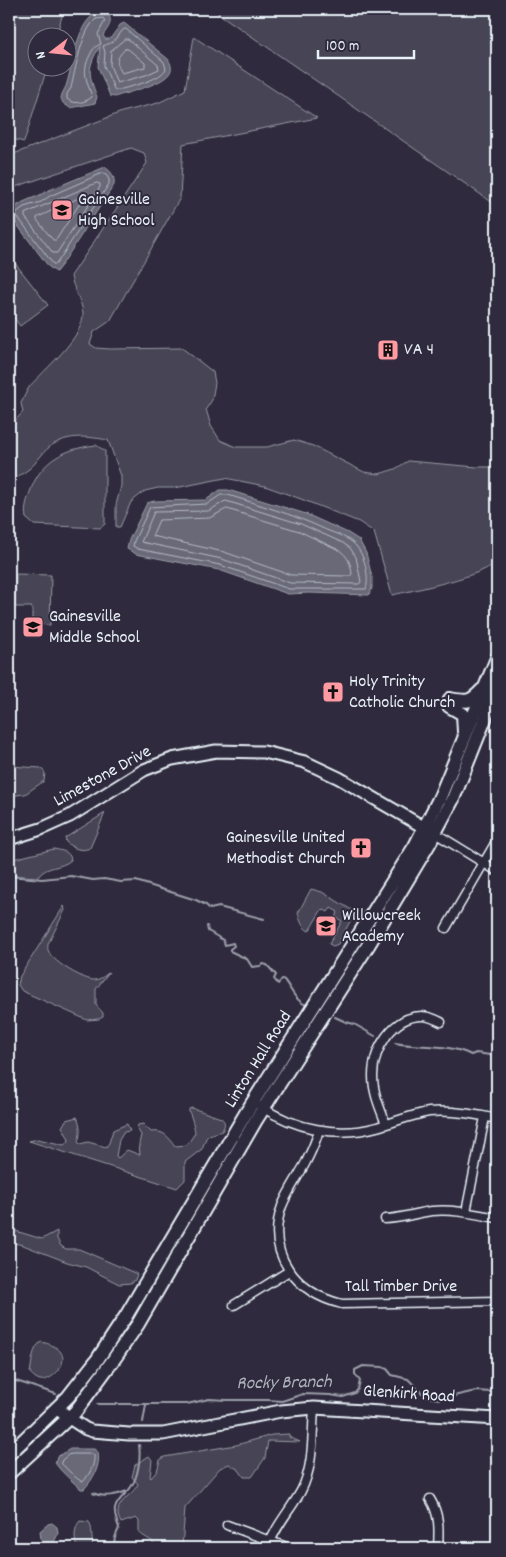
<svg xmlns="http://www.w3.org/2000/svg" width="506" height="1557" viewBox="0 0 506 1557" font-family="Dekko,sans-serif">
<rect width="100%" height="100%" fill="#2f2a3d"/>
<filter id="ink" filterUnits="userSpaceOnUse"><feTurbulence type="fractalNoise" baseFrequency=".02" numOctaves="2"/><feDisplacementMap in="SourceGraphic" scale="10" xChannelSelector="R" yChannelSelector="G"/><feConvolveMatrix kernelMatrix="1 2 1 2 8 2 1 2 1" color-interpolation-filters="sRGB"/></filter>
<g filter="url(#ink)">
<!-- green -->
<path fill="#464455" stroke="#979aa6" d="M 9,9 L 64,9 L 56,37 L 38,38 L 38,68 L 47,68 L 24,142 L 9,138 Z
M 212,9 L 497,9 L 497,207 L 493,203 Z
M 194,37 L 317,118 L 183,144 L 180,198 L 110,321 L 94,332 L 90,344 L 96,348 L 110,349 L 182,348 L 213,372 L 215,383 L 212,400 L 206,409 L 211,426 L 220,440 L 236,447 L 267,447 L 294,440 L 313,446 L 364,472 L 379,474 L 395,469 L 408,461 L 477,467 L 497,467 L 497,561 C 488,575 411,591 392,595 L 374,532 L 359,522 L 301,499 L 265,486 L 225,478 L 175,488 L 158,488 L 145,491 L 131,502 L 120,527 L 116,527 L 116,505 L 121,486 L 121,476 L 108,440 C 90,437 71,434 54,444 C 43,450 38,462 29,469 C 24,473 18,476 12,480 L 9,476 L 9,425 L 13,423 L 23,412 L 21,403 C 24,398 26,391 30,386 C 44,370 85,336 83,313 C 82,301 73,289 71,276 L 147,163 L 144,153 L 131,148 L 12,188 L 9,187 L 9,154 L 11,155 L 122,112 L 158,103 L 185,90 Z
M 11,258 L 48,305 L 20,326 L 9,311 L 9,260 Z
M 96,445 L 105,451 L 105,524 L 100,528 L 34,525 L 26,518 C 24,509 27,500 30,492 C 41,460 64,449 96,445 Z
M 16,574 L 51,575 L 50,625 L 32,624 L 32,607 L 15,607 Z
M 9,766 L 41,768 L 45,773 L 44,781 L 25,794 L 9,796 Z
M 105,813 L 90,848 C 81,852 72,848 66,842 L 65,838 Z
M 54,849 C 62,851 70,851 71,860 C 61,869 46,865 38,877 L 9,875 L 9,860 Z
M 311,889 L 322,892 L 355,912 L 338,944 L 333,946 L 329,944 L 342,921 L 335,917 L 338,912 L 331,908 L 328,912 L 322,909 L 309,931 C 302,928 300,920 298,913 Z
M 64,906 L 65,910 L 48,944 C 48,948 47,949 49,952 C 53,962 85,981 95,980 C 101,979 105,976 109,972 L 96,989 L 96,1005 L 103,1013 L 103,1017 L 99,1019 L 87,1020 L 22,991 L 18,985 L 20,976 Z
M 192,1108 L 221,1118 C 226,1122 225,1125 222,1131 L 209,1135 L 206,1138 L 202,1149 L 185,1162 L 185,1180 L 177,1188 L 29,1141 L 38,1139 L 64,1145 L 69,1141 L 68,1137 L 62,1127 L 66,1120 L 77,1117 C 81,1125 81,1134 78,1142 L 80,1144 L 88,1142 L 106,1147 L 109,1143 L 113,1130 L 127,1124 L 130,1131 L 124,1132 L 119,1140 L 116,1156 L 118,1158 L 127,1150 L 140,1155 L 139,1144 L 141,1135 L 137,1128 L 138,1125 L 143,1124 L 151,1132 C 163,1130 168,1136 175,1146 L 187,1145 L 195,1133 C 195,1129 191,1115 189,1112 L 189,1109 Z
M 9,1229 L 42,1239 L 57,1231 L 57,1239 L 61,1246 L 66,1249 L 79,1249 L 137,1274 L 135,1280 L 131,1283 L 119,1284 L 86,1267 L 67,1262 L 23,1245 L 14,1243 L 9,1238 Z
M 41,1342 C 83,1350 54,1383 40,1380 C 36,1379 33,1376 30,1373 C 32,1363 32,1348 41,1342 Z
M 289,1434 L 289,1437 L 300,1442 L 268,1441 L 265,1458 L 252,1477 L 244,1477 L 239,1470 L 229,1464 L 220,1468 L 185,1508 L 182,1548 L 153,1548 L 153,1542 L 139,1533 L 139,1521 L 136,1518 L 121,1523 C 110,1503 132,1497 138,1484 L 132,1477 L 135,1465 L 149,1456 L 152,1460 L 150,1477 L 151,1478 L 157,1471 L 160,1460 L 164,1457 L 236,1445 L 272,1435 Z
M 80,1521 L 89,1522 C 93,1527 91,1538 93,1545 L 92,1548 L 77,1548 C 74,1540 74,1527 80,1521 Z"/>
<!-- water -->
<path fill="#696978" stroke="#9c9fab" d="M 100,13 L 108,13 C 113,22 109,27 103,35 L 105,39 L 110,39 L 120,25 L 124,23 L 168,59 C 170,62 172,66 171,70 C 168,84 127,92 115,97 L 110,96 L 98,67 L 100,46 C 87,68 88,73 97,97 L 95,103 L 70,108 L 63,103 L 61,98 C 62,92 66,88 67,83 C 72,66 77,30 90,18 C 93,15 96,14 100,13 Z
M 105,167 C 112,172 115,177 114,185 L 63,263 L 56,272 L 49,267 L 12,218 L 10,213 C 18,200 36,199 47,191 Z
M 220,490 L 228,490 L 306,514 L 348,533 L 359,540 L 366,553 L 372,577 L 372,588 L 369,595 L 309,593 L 288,594 L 219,570 L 136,554 L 127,549 L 129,540 L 147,503 L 154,501 L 206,500 Z
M 70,1449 L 94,1449 L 98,1452 C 101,1465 93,1480 84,1489 L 81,1489 C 72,1481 62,1473 55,1463 L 57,1457 Z
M 52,1523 L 57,1527 L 58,1534 L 54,1542 L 45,1544 L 41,1540 L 40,1531 L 48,1524 Z"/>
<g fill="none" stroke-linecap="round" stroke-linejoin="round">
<!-- shore -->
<path stroke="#b5bbc5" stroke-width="1" d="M 96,19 L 103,18 L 105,21 L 98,34 L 101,44 C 95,46 93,49 90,55 C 81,73 87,80 92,97 C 85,103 74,105 67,99 L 67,94 L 71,88 C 75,71 82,29 96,19 Z
M 126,29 L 164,62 L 166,69 C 159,81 128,87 115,91 L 104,66 L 105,52 L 103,46 L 113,42 L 123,30 Z
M 125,39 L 128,39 L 158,65 L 159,69 L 146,75 L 117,83 L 110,65 L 111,51 Z
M 125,49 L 128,49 L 145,63 L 145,67 L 122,73 C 115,61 116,59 125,49 Z
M 103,173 L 106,174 L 109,180 L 109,184 L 59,260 L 56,264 L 53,264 L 17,216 L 16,213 L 24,207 L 41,202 L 50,196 Z
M 97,183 L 100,184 L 100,187 L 57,253 L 53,253 L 25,217 L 25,214 Z
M 77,199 L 80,200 L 80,203 L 56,240 L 53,240 L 37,220 L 37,218 Z
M 221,495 L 228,495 C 260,505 292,514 322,528 C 332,533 344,535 353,543 C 364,552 370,576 366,589 L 289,589 L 220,565 L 138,549 L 133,546 L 134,541 L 150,507 L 207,504 Z
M 226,501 L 301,524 L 343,543 L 350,548 L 356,557 L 361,582 L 359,584 L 290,583 L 222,559 L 141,542 L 154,512 L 208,511 Z
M 227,509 L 299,531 L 339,550 C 348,556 351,564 352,574 L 350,576 L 291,575 L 224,552 L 152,536 L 159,520 L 209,518 Z
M 73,1454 L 92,1454 L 94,1455 C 95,1465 89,1475 83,1482 C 76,1479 67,1469 61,1463 L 62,1460 L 68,1455 Z"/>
<!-- stream -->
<path stroke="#9c9fab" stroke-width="2" d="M 9,876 L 42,879 L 71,876 L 93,880 L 104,879 L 121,882 L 136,881 L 196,900 L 206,905 L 210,909 L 219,907 L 264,919
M 207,926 L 208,931 L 223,940 L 225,945 L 233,943 L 234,946 L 230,949 L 230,951 L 247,959 L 252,967 L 260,966 L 263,964 L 267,965 L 276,975 L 274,979 L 278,984 L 282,979 L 284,980 C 291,988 295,1001 306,1005
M 335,1017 L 346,1022 L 354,1024 L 375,1036
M 395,1043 C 419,1048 449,1043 471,1055 L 476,1053 L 497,1056
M 13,1380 L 56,1394
M 97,1404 L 187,1404 L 209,1399 L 227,1400 L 268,1400 L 282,1401 L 303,1394 L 330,1395 L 343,1397 L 355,1393 L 358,1389 L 360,1381 L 355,1374 L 355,1370 L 363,1366 L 382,1367 L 387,1369 L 392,1375 L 408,1379 L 424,1395 L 432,1398 L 440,1399 L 476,1391 L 491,1392 L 497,1391
M 143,1422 L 146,1405
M 93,1493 C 103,1498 118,1495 127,1491
M 118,1548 C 111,1542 116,1536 119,1528 C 117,1521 114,1516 115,1509 C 117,1499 126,1495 131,1487 C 138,1477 141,1458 139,1445"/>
<!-- street casing -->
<g stroke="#e8f1f8" stroke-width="11">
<path id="street" d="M 435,833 L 497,871
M 446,928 L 497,840
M 260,1106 C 295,1129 337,1138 377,1127 C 395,1122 411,1115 429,1112 C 452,1110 475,1114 497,1119
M 386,1124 C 380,1108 373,1093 373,1076 C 373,1049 393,1016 422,1016 C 429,1016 435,1019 441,1022
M 319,1130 C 316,1141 311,1152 306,1162 C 298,1177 288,1191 282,1206 C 265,1254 296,1293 342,1304 L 497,1301
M 466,1212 L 485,1117
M 385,1219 C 401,1219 416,1213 432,1211 C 454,1209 475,1214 497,1218
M 234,1305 L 289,1271
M 430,1499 C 440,1515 439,1530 438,1548
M 227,1525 L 289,1548
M 268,1548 C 275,1526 290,1511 301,1491 C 314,1466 312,1436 314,1408"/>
</g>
<!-- secondary casing -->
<g stroke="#e8f1f8" stroke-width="15">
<path id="secondary" d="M 9,839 L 41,829 L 70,816 L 144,770 L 172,759 L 216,751 L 264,752 L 305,762 L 339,778 L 432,832
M 58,1408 L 69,1418 L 86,1429 L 92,1431 L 129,1434 L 163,1434 L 281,1411 L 314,1408 L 497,1419"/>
</g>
<!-- primary casing -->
<g stroke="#e8f1f8" stroke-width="16">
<path id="primary" d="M 450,699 C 467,702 470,703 482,690
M 449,706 L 463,714 L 464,732
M 9,1454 L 68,1397 L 97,1360 L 126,1316 L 246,1113 L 415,846 L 440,797 L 497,658
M 9,1473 L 75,1412 L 114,1359 L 138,1324 L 256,1120 L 369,944 L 429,844 L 453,799 L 497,689"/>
</g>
<!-- street -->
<use href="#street" stroke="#2f2a3d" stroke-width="8"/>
<!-- secondary -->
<use href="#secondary" stroke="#2f2a3d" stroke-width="11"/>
<!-- primary -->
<use href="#primary" stroke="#2f2a3d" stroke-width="12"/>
</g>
</g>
<!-- icons -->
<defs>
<g id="school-square" transform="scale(1.125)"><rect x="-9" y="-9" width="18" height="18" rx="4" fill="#ff9aa2" stroke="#2f2a3d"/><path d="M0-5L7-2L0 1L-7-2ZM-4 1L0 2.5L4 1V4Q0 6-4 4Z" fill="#111"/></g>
<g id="building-square" transform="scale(1.125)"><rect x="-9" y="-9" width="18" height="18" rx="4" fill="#ff9aa2" stroke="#2f2a3d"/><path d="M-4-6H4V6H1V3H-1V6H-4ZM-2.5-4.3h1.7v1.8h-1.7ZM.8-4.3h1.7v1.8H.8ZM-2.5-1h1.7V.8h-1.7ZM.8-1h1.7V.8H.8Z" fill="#111"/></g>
<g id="church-square" transform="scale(1.125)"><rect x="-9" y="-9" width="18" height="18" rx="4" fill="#ff9aa2" stroke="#2f2a3d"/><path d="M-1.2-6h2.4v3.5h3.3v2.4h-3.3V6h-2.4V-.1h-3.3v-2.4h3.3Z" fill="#111"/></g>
</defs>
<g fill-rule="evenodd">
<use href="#school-square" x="62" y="210"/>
<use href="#building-square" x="388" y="350"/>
<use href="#school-square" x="33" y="627"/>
<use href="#church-square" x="333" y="692"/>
<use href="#church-square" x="361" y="848"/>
<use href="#school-square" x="326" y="926"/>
</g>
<g text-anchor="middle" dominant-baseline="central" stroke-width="4" stroke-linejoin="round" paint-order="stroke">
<!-- poi labels -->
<g font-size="18" fill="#e8f1f8" stroke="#2f2a3d" text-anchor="start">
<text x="78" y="200">Gainesville<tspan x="78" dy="21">High School</tspan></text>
<text x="404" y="350">VA 4</text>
<text x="49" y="617">Gainesville<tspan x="49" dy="21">Middle School</tspan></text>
<text x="349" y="682">Holy Trinity<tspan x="349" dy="21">Catholic Church</tspan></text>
<text x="345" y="838" text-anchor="end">Gainesville United<tspan x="345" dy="21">Methodist Church</tspan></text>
<text x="342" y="916">Willowcreek<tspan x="342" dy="21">Academy</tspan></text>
</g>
<!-- street labels -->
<g font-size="18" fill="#e8f1f8" stroke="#2f2a3d">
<text transform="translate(103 777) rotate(-29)">Limestone Drive</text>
<text transform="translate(259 1060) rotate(-58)">Linton Hall Road</text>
<text x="401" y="1287">Tall Timber Drive</text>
<text transform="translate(409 1395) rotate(4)">Glenkirk Road</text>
</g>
<!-- water labels -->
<g font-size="19" font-style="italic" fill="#afb4be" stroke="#2f2a3d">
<text transform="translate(284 1384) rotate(-1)">Rocky Branch</text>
</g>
</g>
<!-- margin -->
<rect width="506" height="1557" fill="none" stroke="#2f2a3d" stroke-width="30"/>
<rect x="15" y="15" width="476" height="1527" fill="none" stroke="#e8f1f8" stroke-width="2" filter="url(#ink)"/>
<!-- north arrow -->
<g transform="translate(52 52) rotate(254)"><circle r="24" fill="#2f2a3d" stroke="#797a88"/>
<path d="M0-4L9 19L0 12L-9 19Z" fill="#ff9aa2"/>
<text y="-8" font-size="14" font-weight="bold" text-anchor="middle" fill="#e8f1f8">N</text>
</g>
<!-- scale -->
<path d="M318 50v8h96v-8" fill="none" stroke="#e8f1f8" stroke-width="2.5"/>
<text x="326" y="50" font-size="15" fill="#e8f1f8" stroke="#2f2a3d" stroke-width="4" paint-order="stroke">100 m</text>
</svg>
